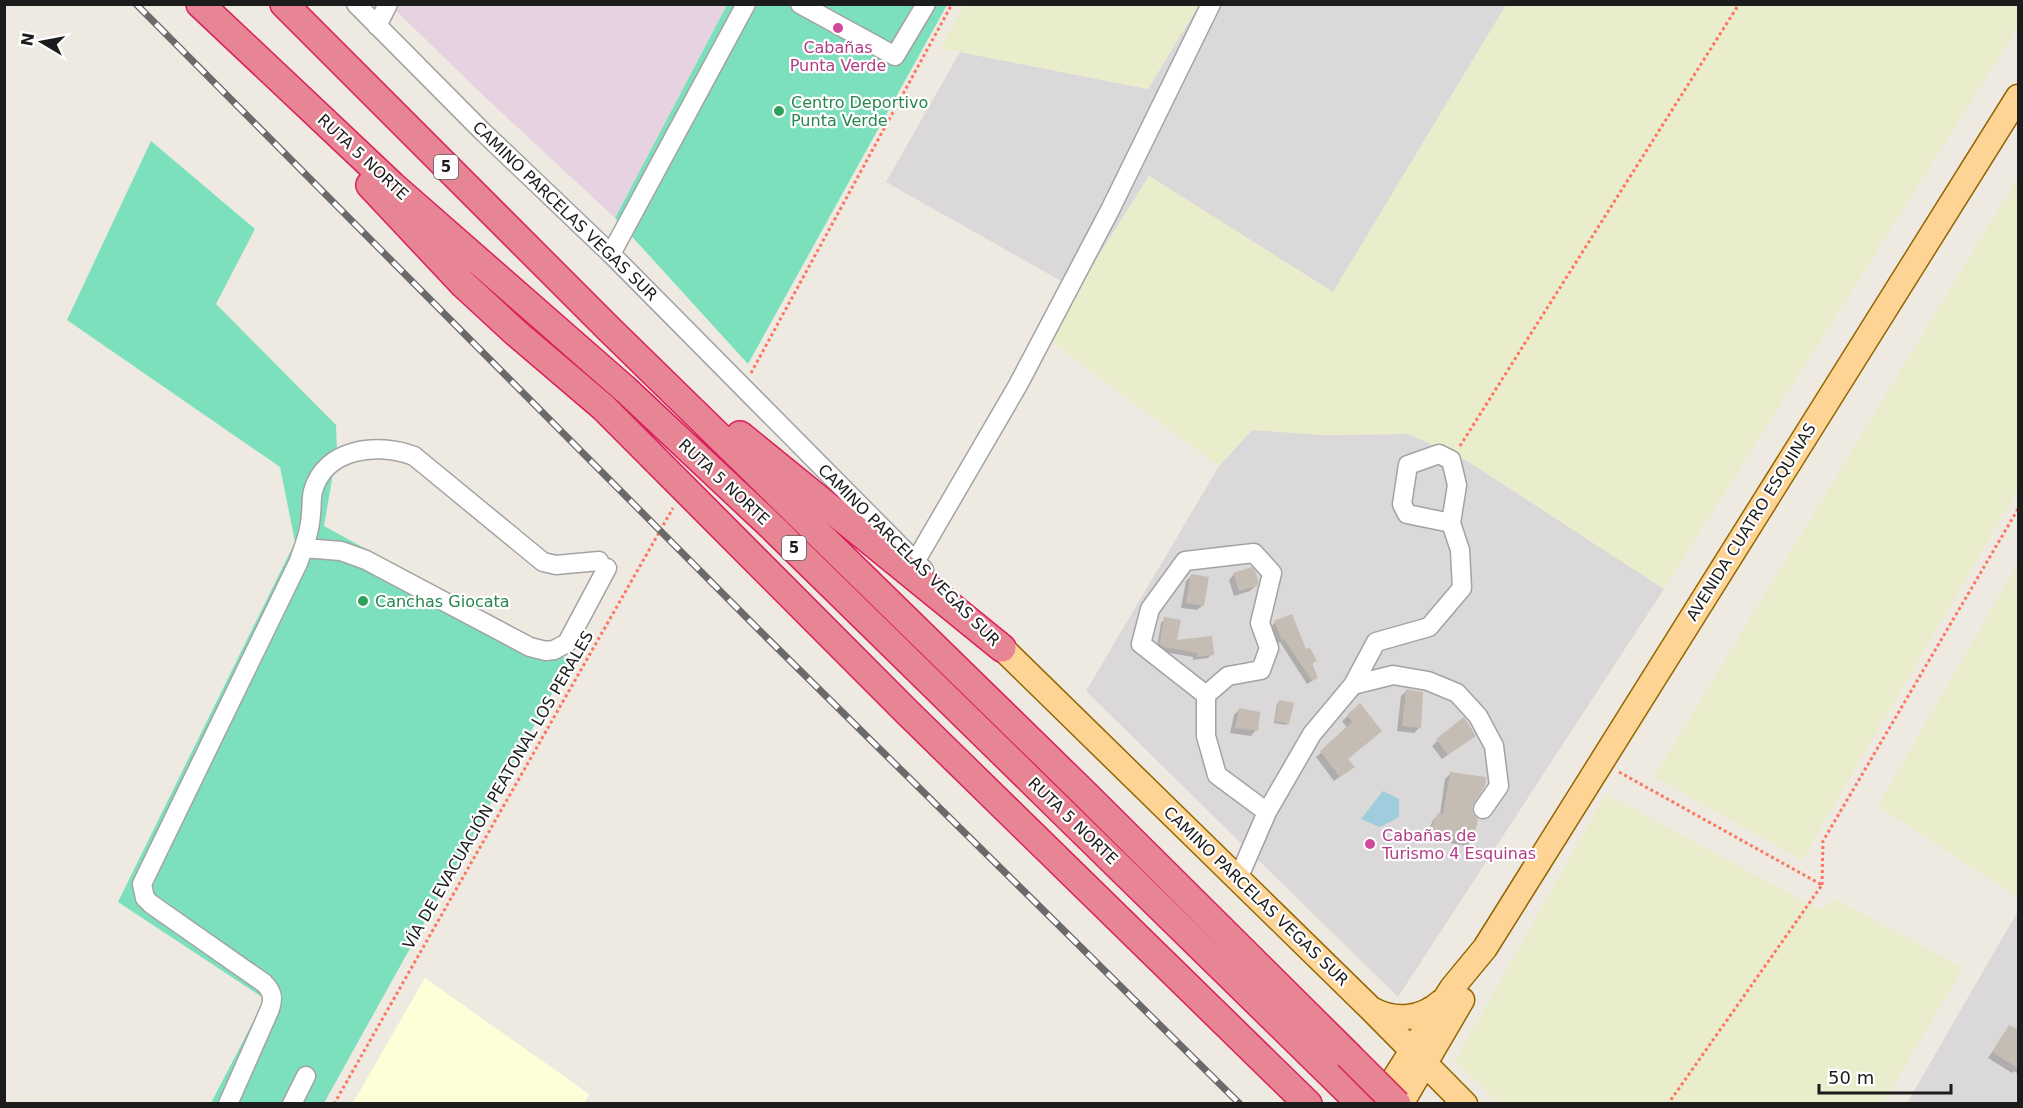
<svg xmlns="http://www.w3.org/2000/svg" width="2023" height="1108" viewBox="0 0 2023 1108" font-family="'DejaVu Sans',sans-serif">
<rect width="100%" height="100%" fill="#eeeae1"/>
<!-- residential -->
<path fill="#dad8d8" d="M 1199,5 L 1506,5 L 1333,292 L 1149,176 L 1077,290 L 886,182 L 960,52 L 1148,89 Z
M 1252,430 L 1325,435 L 1409,434 L 1469,462 L 1664,589 L 1398,997 L 1086,691 L 1219,466 Z
M 2018,911 L 2018,1103 L 1907,1103 Z"/>
<!-- industrial -->
<path fill="#e7d2e2" d="M 390,5 L 727,5 L 615,218 L 486,98 Z"/>
<!-- education -->
<path fill="#feffd8" d="M 425,978 L 589,1094 L 584,1103 L 353,1103 Z"/>
<!-- farmland -->
<path fill="#eaedcb" d="M 964,4 L 1198,4 L 1198,5 L 1148,89 L 940,48 Z
M 1506,5 L 2018,5 L 2018,27 L 1664,589 L 1469,462 L 1409,434 L 1325,435 L 1252,430 L 1219,466 L 1051,341 L 1077,290 L 1149,176 L 1333,292 Z
M 2018,177 L 2018,490 L 1802,860 L 1654,777 Z
M 2018,563 L 2018,897 L 1878,806 Z
M 1606,794 L 1820,910 L 1835,899 L 1963,968 L 1883,1103 L 1498,1103 L 1455,1061 Z"/>
<!-- pitch -->
<path fill="#7ce0bc" d="M 727,5 L 947,5 L 748,364 L 615,218 Z
M 151,141 L 255,229 L 216,304 L 336,425 L 337,450 L 324,526 L 570,661 L 324,1103 L 211,1103 L 265,999 L 118,902 L 295,542 L 280,467 L 67,320 Z"/>
<!-- water -->
<path fill="#9fcddd" d="M 1383,791 L 1399,799 L 1399,817 L 1380,827 L 1361,819 Z"/>
<!-- shadow -->
<path fill="#0003" d="M 1234,574 L 1256,585 L 1250,591 L 1234,596 L 1229,580 Z
M 1191,576 L 1203,605 L 1197,610 L 1181,608 L 1186,581 Z
M 1165,619 L 1176,642 L 1212,654 L 1208,658 L 1193,660 L 1193,657 L 1158,651 L 1157,646 L 1161,623 Z
M 1275,622 L 1315,661 L 1311,665 L 1316,677 L 1312,681 L 1307,684 L 1280,642 L 1278,643 L 1271,627 Z
M 1406,691 L 1420,727 L 1414,733 L 1397,731 L 1401,696 Z
M 1279,702 L 1288,723 L 1286,725 L 1274,723 L 1277,704 Z
M 1239,710 L 1256,730 L 1251,736 L 1230,733 L 1234,715 Z
M 1348,716 L 1375,736 L 1347,759 L 1353,767 L 1334,781 L 1316,757 L 1348,729 L 1342,721 Z
M 1474,736 L 1442,759 L 1432,746 L 1437,741 Z
M 1450,774 L 1470,807 L 1472,841 L 1466,846 L 1425,838 L 1433,820 L 1440,814 L 1445,779 Z
M 2007,1030 L 2018,1037 L 2018,1074 L 2014,1071 L 2012,1073 L 1988,1058 Z"/>
<!-- building -->
<path fill="#c5bcb4" d="M 1252,567 L 1256,572 L 1258,581 L 1257,586 L 1239,591 L 1233,573 Z
M 1191,574 L 1209,577 L 1204,606 L 1186,603 Z
M 1292,614 L 1306,649 L 1310,648 L 1317,661 L 1312,663 L 1318,678 L 1312,681 L 1284,639 L 1282,640 L 1274,621 Z
M 1164,617 L 1181,620 L 1177,640 L 1212,636 L 1214,655 L 1197,657 L 1197,653 L 1163,647 L 1158,642 L 1160,642 Z
M 1406,689 L 1423,692 L 1421,728 L 1402,726 Z
M 1279,700 L 1294,703 L 1289,724 L 1275,721 Z
M 1360,703 L 1382,731 L 1348,759 L 1355,767 L 1340,777 L 1320,751 L 1352,722 L 1347,715 Z
M 1239,708 L 1260,712 L 1258,731 L 1235,728 Z
M 1464,717 L 1476,736 L 1448,755 L 1436,739 Z
M 1450,772 L 1486,777 L 1485,786 L 1472,807 L 1473,814 L 1478,819 L 1473,842 L 1429,833 L 1438,813 L 1443,814 Z
M 2009,1025 L 2019,1030 L 2019,1069 L 1992,1052 Z"/>
<g fill="none" stroke-linecap="round" stroke-linejoin="round">
<!-- minor casing -->
<g stroke="#a3a3a3" stroke-width="21">
<path id="minor" d="M 356,4 L 482,131 L 611,254 L 924,570
M 800,4 L 895,56 L 926,4
M 377,26 L 388,4
M 611,254 L 746,4
M 304,548 L 341,551 L 366,560 L 530,647 L 546,651 L 554,650 L 567,643 L 607,568
M 915,562 L 1018,385 L 1110,210 L 1211,4
M 1353,685 L 1376,642 L 1429,627 L 1462,588 L 1460,550 L 1451,523 L 1407,514 L 1402,504 L 1408,465 L 1439,454 L 1451,460 L 1457,485 L 1451,523
M 1206,695 L 1228,676 L 1261,670 L 1269,648 L 1260,623 L 1272,573 L 1254,553 L 1185,561 L 1150,609 L 1141,644 L 1206,695 L 1206,736 L 1217,775 L 1267,812
M 1238,879 L 1267,812 L 1312,734 L 1353,685 L 1393,675 L 1428,681 L 1457,693 L 1478,716 L 1494,746 L 1499,786 L 1483,809
M 228,1104 L 270,1009 C 274,998 272,991 264,983 L 151,904 L 145,898 L 142,884 L 298,563 C 304,547 310,531 311,514 C 312,506 311,499 313,491 C 325,448 378,442 414,456 L 543,562 L 556,565 L 599,561
M 292,1104 L 306,1076"/>
</g>
<!-- major casing -->
<g stroke="#936600" stroke-width="27">
<path id="major" d="M 1002,648 L 1372,1010 L 1465,1104
M 1373,1010 C 1396,1022 1422,1019 1441,1002
M 1378,1104 L 1452,988 L 1485,948 L 2018,97
M 1401,1104 L 1462,1000"/>
</g>
<!-- highway casing -->
<g stroke="#da1f5a" stroke-width="30">
<path id="highway" d="M 200,4 L 393,186 L 626,390 L 770,525 L 1361,1104
M 284,4 L 609,329 L 1083,792 L 1348,1055
M 370,185 L 463,284 L 515,332 L 603,407 L 907,712 L 1308,1104
M 740,435 L 1002,648"/>
</g>
<!-- path -->
<path stroke="#fd7662" stroke-width="3" stroke-dasharray="3 3" stroke-linecap="butt" d="M 751,373 L 952,4
M 1460,446 L 1739,4
M 1619,772 L 1822,885 L 1668,1104
M 1822,885 L 1823,841 L 2018,509
M 334,1104 L 673,508"/>
<!-- minor -->
<use href="#minor" stroke="#fff" stroke-width="18"/>
<!-- major -->
<use href="#major" stroke="#fed495" stroke-width="24"/>
<!-- highway -->
<use href="#highway" stroke="#e88595" stroke-width="27"/>
<!-- rail casing -->
<g stroke="#6a6a6a" stroke-width="7">
<path id="rail" d="M 136,4 L 760,631 L 1240,1104"/>
</g>
<!-- rail -->
<use href="#rail" stroke="#fff" stroke-width="4.5" stroke-dasharray="14" stroke-linecap="butt"/>
<!-- highway-bridge casing -->
<g stroke="#da1f5a" stroke-width="30" stroke-linecap="butt">
<path id="highway-bridge" d="M 1348,1055 L 1397,1104"/>
</g>
<!-- highway-bridge -->
<use href="#highway-bridge" stroke="#e88595" stroke-width="27"/>
</g>
<!-- markers -->
<g fill="#d1479c" stroke="#fff" stroke-width="2">
<circle cx="838" cy="28" r="6"/>
<circle cx="1370" cy="844" r="6"/>
</g>
<g fill="#2e9e5b" stroke="#fff" stroke-width="2">
<circle cx="779" cy="111" r="6"/>
<circle cx="363" cy="601" r="6"/>
</g>
<g text-anchor="middle" dominant-baseline="central" stroke-width="4.5" stroke-linejoin="round" paint-order="stroke">
<!-- shield labels -->
<g fill="#fff" stroke="#606060" stroke-width="1.5">
<rect x="434" y="155" width="24" height="24" rx="4.5"/>
<rect x="782" y="536" width="24" height="24" rx="4.5"/>
</g>
<g font-size="15" font-weight="bold" fill="#1c1c1c">
<text x="446" y="167">5</text>
<text x="794" y="548">5</text>
</g>
<!-- hotel labels -->
<g font-size="16" fill="#b23c85" stroke="#fff">
<text x="838" y="47">Cabañas<tspan x="838" dy="18">Punta Verde</tspan></text>
<text x="1382" y="835" text-anchor="start">Cabañas de<tspan x="1382" dy="18">Turismo 4 Esquinas</tspan></text>
</g>
<!-- leisure labels -->
<g font-size="16" fill="#27864d" stroke="#fff" text-anchor="start">
<text x="791" y="102">Centro Deportivo<tspan x="791" dy="18">Punta Verde</tspan></text>
<text x="375" y="601">Canchas Giocata</text>
</g>
<!-- street labels -->
<g font-size="16" fill="#1c1c1c" stroke="#fff">
<text transform="translate(363 157) rotate(43)">RUTA 5 NORTE</text>
<text transform="translate(565 211) rotate(44)">CAMINO PARCELAS VEGAS SUR</text>
<text transform="translate(724 482) rotate(43)">RUTA 5 NORTE</text>
<text transform="translate(1751 522) rotate(-58)">AVENIDA CUATRO ESQUINAS</text>
<text transform="translate(909 555) rotate(45)">CAMINO PARCELAS VEGAS SUR</text>
<text transform="translate(498 790) rotate(-60)">VÍA DE EVACUACIÓN PEATONAL LOS PERALES</text>
<text transform="translate(1073 821) rotate(44)">RUTA 5 NORTE</text>
<text transform="translate(1256 896) rotate(44)">CAMINO PARCELAS VEGAS SUR</text>
</g>
</g>
<!-- border -->
<rect width="2023" height="1108" fill="none" stroke="#1c1c1c" stroke-width="12"/>
<!-- north arrow -->
<g transform="translate(42 42) rotate(280)" stroke="#ffffff" stroke-width="4.5" paint-order="stroke">
<path d="M0-4.5L10 22L0 15L-10 22Z" fill="#1c1c1c"/>
<text y="-9" font-size="16" font-weight="bold" text-anchor="middle" fill="#1c1c1c">N</text>
</g>
<!-- scale -->
<path d="M1819 1084v9h132v-9" fill="none" stroke="#1c1c1c" stroke-width="3"/>
<text x="1828" y="1084" font-size="18" fill="#1c1c1c" stroke="#ffffff" stroke-width="4.5" paint-order="stroke">50 m</text>
</svg>
